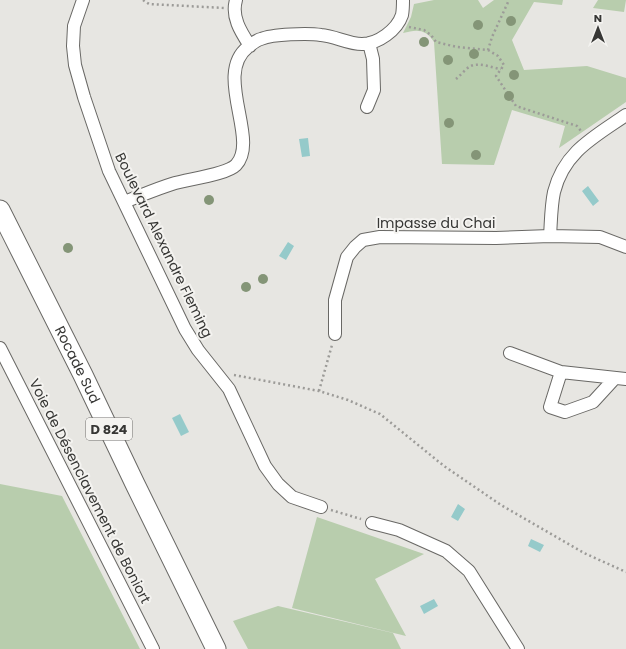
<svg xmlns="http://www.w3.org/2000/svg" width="626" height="649" viewBox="0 0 626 649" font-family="Poppins,sans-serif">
<rect width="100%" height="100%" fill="#e7e6e2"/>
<!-- green -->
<path fill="#b8cdad" d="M 434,0 L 478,0 L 483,8 L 494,0 L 563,0 L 562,5 L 534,2 L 512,40 L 524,70 L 587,66 L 626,78 L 626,102 L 559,148 L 565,126 L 512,110 L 494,165 L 442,164 L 434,42 C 426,29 417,29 403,33 L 411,17 L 414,4 Z
M 598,0 L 626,0 L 624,12 L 593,8 Z
M 0,484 L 62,496 L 140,649 L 0,649 Z
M 317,517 L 424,554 L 375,579 L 406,636 L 292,608 Z
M 278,606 L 393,633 L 401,649 L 248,649 L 233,621 Z"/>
<!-- water -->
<path fill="#95caca" d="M 308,138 L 310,156 L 302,157 L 299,139 Z
M 588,186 L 599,201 L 593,206 L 582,191 Z
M 288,242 L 294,246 L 286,260 L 279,256 Z
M 180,414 L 189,432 L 181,436 L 172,418 Z
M 458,504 L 465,509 L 458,521 L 451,517 Z
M 531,539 L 544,545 L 540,552 L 528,546 Z
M 434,599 L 438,606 L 424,614 L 420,606 Z"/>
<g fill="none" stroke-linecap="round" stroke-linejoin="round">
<!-- minor casing -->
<g stroke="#696865" stroke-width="14">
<path id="minor" d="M 83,0 L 74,26 L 73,46 L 75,65 L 84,97 L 109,171 L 185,329 L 198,350 L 229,389 L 265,466 L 278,484 L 292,497 L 321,507
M 236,0 C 231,17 241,32 250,46
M 367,107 L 374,90 L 373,59 L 369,43
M 626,115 C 594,137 564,152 554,192 C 551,206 551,222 550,236 L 600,237 L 626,247
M 124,202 C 140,196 156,189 172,184 C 187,179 226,175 236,165 C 260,140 213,74 248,47 C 252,44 256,40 261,39 C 272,34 309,33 321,35 C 335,36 348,44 362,44 C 378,44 397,30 402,15 C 403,10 403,5 403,0
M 335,334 L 335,300 L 347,257 L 355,247 L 363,240 L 380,237 L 496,238 L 550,236
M 0,348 L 153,649
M 510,353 L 561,372 L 626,379
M 561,372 L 550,407 L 565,412 L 593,402 L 615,378
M 372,523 L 399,530 L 446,551 L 469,571 L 518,649"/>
</g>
<!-- primary casing -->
<g stroke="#696865" stroke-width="21">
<g id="primary">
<path id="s1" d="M 0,210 L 83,375 L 135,484 L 216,649"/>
</g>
</g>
<!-- path -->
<path stroke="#9c9b98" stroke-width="2.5" stroke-dasharray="2 3" stroke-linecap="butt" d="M 143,0 L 149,4 L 224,8
M 409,27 L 424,30 L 431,35 L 436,42 L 457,47 L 488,50 L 492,37 L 509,0
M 488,50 L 498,56 L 504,65 L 496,76 L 516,106 L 577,126 L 581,131
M 456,79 C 461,75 466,68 471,66 C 480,62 492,68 501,69
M 234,375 L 319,391 L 348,400 L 380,414 L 444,466 L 501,505 L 584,553 L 626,572
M 319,391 L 332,345
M 331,510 L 361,519"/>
<!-- minor -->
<use href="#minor" stroke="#fff" stroke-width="12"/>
<!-- primary -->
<use href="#primary" stroke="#fff" stroke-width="19"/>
</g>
<!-- trees -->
<g fill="#849577">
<circle cx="511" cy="21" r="5"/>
<circle cx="478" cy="25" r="5"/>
<circle cx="424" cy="42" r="5"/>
<circle cx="474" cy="54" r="5"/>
<circle cx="448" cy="60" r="5"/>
<circle cx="514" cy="75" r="5"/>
<circle cx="509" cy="96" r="5"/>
<circle cx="449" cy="123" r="5"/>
<circle cx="476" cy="155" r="5"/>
<circle cx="209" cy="200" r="5"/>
<circle cx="68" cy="248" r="5"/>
<circle cx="263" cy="279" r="5"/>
<circle cx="246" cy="287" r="5"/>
</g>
<g text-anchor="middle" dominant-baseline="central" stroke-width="4" stroke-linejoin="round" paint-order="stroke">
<!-- shield labels -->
<rect fill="#f4f3f0" stroke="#706f6d" stroke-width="1" x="86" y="418" width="46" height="22" rx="3"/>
<g font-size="13" font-weight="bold" fill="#373735">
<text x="109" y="429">D 824</text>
</g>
<!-- street labels -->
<g font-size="14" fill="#373735" stroke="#f4f3f0">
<text x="436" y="223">Impasse du Chai</text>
<text transform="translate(164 245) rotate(64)">Boulevard Alexandre Fleming</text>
<text stroke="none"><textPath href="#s1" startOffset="173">Rocade Sud</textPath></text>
<text transform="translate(90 491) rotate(63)">Voie de Désenclavement de Boniort</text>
</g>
</g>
<!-- north arrow -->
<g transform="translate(598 28)" stroke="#f4f3f0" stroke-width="3" paint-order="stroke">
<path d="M0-3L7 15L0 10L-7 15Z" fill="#373735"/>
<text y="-6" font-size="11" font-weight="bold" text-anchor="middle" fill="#373735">N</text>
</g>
</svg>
